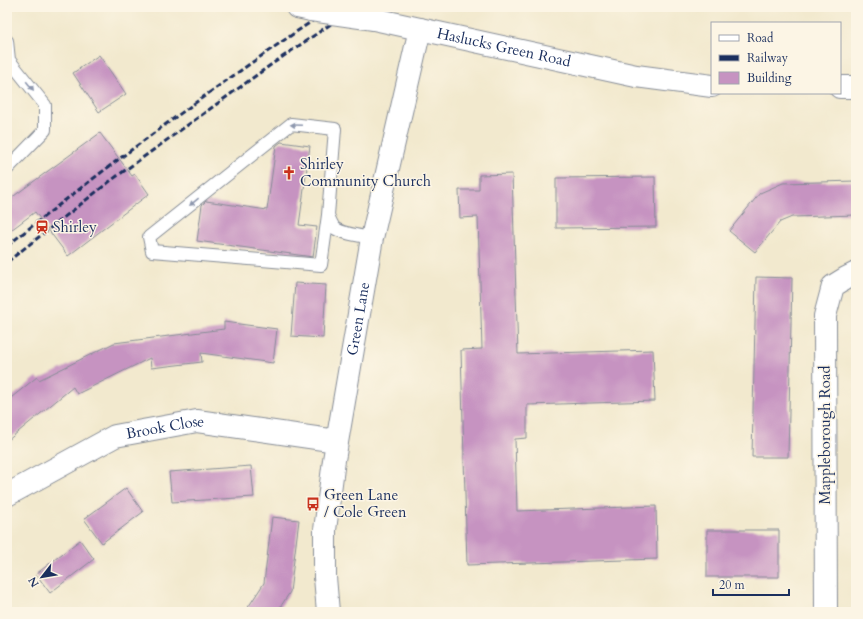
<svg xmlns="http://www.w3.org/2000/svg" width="863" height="619" viewBox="0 0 863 619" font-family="Cardo,serif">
<rect width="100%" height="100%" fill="#fcf5e5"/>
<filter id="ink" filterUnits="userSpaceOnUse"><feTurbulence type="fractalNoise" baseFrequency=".025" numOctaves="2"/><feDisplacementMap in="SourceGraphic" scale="8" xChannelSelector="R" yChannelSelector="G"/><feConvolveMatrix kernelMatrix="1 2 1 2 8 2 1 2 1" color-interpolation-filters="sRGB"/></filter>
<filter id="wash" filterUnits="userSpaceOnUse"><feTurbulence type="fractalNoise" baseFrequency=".012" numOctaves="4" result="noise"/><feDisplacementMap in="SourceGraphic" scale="16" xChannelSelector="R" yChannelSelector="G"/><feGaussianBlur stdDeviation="0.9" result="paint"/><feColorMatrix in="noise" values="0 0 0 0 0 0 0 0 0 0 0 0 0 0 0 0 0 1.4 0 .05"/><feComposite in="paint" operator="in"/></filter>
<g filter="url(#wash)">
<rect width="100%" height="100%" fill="#f2e9ce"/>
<g id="blocks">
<!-- building -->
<path fill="#c693c1" d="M 99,55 L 126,94 L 99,112 L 73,73 Z
M 100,133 L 132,176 L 135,174 L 149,194 L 68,256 L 35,212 L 7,233 L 7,201 Z
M 281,142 L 310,146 L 299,225 L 317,227 L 313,257 L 197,241 L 202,205 L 206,201 L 267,210 L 276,146 Z
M 512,174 L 518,354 L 653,350 L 655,401 L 527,405 L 527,438 L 515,439 L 517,511 L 656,506 L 657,559 L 467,565 L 461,350 L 482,349 L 478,217 L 460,218 L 459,190 L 479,190 L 479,175 Z
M 655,177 L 656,227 L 556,228 L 556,178 Z
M 856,181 L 856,215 L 792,217 L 780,222 L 755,252 L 729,231 L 760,193 L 783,183 Z
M 756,277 L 792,278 L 788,457 L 752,457 Z
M 295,283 L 326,285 L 323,338 L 291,336 Z
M 224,322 L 277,329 L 273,363 L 201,353 L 202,362 L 151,368 L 150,358 L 77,394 L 73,387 L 7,441 L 7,401 L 37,377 L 39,380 L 114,343 L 224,329 Z
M 251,466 L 254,497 L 172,502 L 169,472 Z
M 126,488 L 143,512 L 102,543 L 84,519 Z
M 272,517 L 299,520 L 290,592 L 277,612 L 245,612 L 264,583 Z
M 707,530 L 779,530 L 779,577 L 707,577 Z
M 80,540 L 94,559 L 50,593 L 36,574 Z"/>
</g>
</g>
<g filter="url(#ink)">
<use href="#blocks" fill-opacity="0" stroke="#868c96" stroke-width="1"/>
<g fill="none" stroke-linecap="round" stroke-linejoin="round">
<!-- service casing -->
<g stroke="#868c96" stroke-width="14">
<path id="service" d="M 7,41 L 9,60 L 45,105 L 45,130 L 7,169
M 328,215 L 321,265 L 152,251 L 149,237 L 291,124 L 335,129 L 328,215 C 330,220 332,226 336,229 C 344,234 362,236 372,238"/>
</g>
<!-- minor casing -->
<g stroke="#868c96" stroke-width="24">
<g id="minor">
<path id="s1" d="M 7,495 L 115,436 L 197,421 L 337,441"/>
<path d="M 826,612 L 825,316 L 833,286 L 846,278 L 856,273"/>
</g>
</g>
<!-- tertiary casing -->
<g stroke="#868c96" stroke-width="24">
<g id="tertiary">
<path d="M 297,7 L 311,10"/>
<path id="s2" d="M 374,19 L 636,76 L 712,86"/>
<path d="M 840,87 L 856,87"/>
<path id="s3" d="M 328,612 L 325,577 L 325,530 L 334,460 L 372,238 L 420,29"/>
</g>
</g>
<!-- service -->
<use href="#service" stroke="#fff" stroke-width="12"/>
<!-- minor -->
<use href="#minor" stroke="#fff" stroke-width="22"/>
<!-- tertiary -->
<use href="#tertiary" stroke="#fff" stroke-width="22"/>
<!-- rail -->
<path stroke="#1b2f5e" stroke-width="3" stroke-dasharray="6 3" stroke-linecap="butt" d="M 7,246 C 112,162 221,82 333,7
M 7,262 L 109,182 L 272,64 L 356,7"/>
<!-- tertiary-bridge casing -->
<g stroke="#868c96" stroke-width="24" stroke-linecap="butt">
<path id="tertiary-bridge" d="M 311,10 L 374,19"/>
</g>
<!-- tertiary-bridge -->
<use href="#tertiary-bridge" stroke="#fff" stroke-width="22"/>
</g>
<!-- one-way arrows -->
<defs><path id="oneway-solid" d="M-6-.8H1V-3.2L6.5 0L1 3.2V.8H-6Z"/></defs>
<g fill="#8d97ae">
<use href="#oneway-solid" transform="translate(30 86) rotate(51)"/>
<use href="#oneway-solid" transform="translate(296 125) rotate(-177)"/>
<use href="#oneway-solid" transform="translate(194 202) rotate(141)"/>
</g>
</g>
<!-- icons -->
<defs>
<g id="church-bare" transform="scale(1.08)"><path d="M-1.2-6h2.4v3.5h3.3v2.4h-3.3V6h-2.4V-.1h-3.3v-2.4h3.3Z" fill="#c8321e" stroke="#fcf5e5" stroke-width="2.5" paint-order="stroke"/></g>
<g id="station-bare" transform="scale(1.08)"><path d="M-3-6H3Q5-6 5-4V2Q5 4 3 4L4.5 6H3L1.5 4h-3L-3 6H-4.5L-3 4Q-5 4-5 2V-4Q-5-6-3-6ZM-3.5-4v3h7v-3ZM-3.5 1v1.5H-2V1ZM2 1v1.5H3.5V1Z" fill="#c8321e" stroke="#fcf5e5" stroke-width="2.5" paint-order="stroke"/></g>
<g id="bus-bare" transform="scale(1.08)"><path d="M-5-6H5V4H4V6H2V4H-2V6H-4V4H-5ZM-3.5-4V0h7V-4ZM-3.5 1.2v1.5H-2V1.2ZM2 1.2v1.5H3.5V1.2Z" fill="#c8321e" stroke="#fcf5e5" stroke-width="2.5" paint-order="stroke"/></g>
</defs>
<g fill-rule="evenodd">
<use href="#church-bare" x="289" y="173"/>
<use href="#station-bare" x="42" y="227"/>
<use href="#bus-bare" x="313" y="504"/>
</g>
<g text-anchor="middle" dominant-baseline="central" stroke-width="3" stroke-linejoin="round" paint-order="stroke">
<!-- street labels -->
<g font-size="15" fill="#1b2f5e" stroke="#fcf5e5">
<text stroke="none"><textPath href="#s2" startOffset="133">Haslucks Green Road</textPath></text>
<text stroke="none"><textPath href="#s3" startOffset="296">Green Lane</textPath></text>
<text stroke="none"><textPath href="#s1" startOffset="174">Brook Close</textPath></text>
<text transform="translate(825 435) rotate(-90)">Mappleborough Road</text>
</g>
<!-- poi labels -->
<g font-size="15" fill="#1b2f5e" stroke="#fcf5e5" text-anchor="start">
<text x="300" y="164">Shirley<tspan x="300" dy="17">Community Church</tspan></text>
<text x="53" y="227">Shirley</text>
<text x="324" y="495">Green Lane<tspan x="324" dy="17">/ Cole Green</tspan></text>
</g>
</g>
<!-- margin -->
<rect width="863" height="619" fill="none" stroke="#fcf5e5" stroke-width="24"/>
<!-- legend -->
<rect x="711" y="22" width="130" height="72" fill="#fcf5e5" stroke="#a2a6af"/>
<rect x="719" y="35" width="20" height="6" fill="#ffffff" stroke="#a2a6af"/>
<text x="747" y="42" font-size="12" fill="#1b2f5e">Road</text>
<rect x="719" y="55" width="20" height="6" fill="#1b2f5e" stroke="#a2a6af"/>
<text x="747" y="62" font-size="12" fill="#1b2f5e">Railway</text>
<rect x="719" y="72" width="20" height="12" fill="#c693c1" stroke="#a2a6af"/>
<text x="747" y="82" font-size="12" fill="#1b2f5e">Building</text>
<!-- north arrow -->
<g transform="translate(42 577) rotate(239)" stroke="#fcf5e5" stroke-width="3" paint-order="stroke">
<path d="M0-3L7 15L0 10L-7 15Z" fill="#1b2f5e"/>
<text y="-6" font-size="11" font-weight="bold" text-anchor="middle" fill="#1b2f5e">N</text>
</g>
<!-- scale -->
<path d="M713 589v6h76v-6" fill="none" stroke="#1b2f5e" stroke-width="2"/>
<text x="719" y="589" font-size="12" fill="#1b2f5e" stroke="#fcf5e5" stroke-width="3" paint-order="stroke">20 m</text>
</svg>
